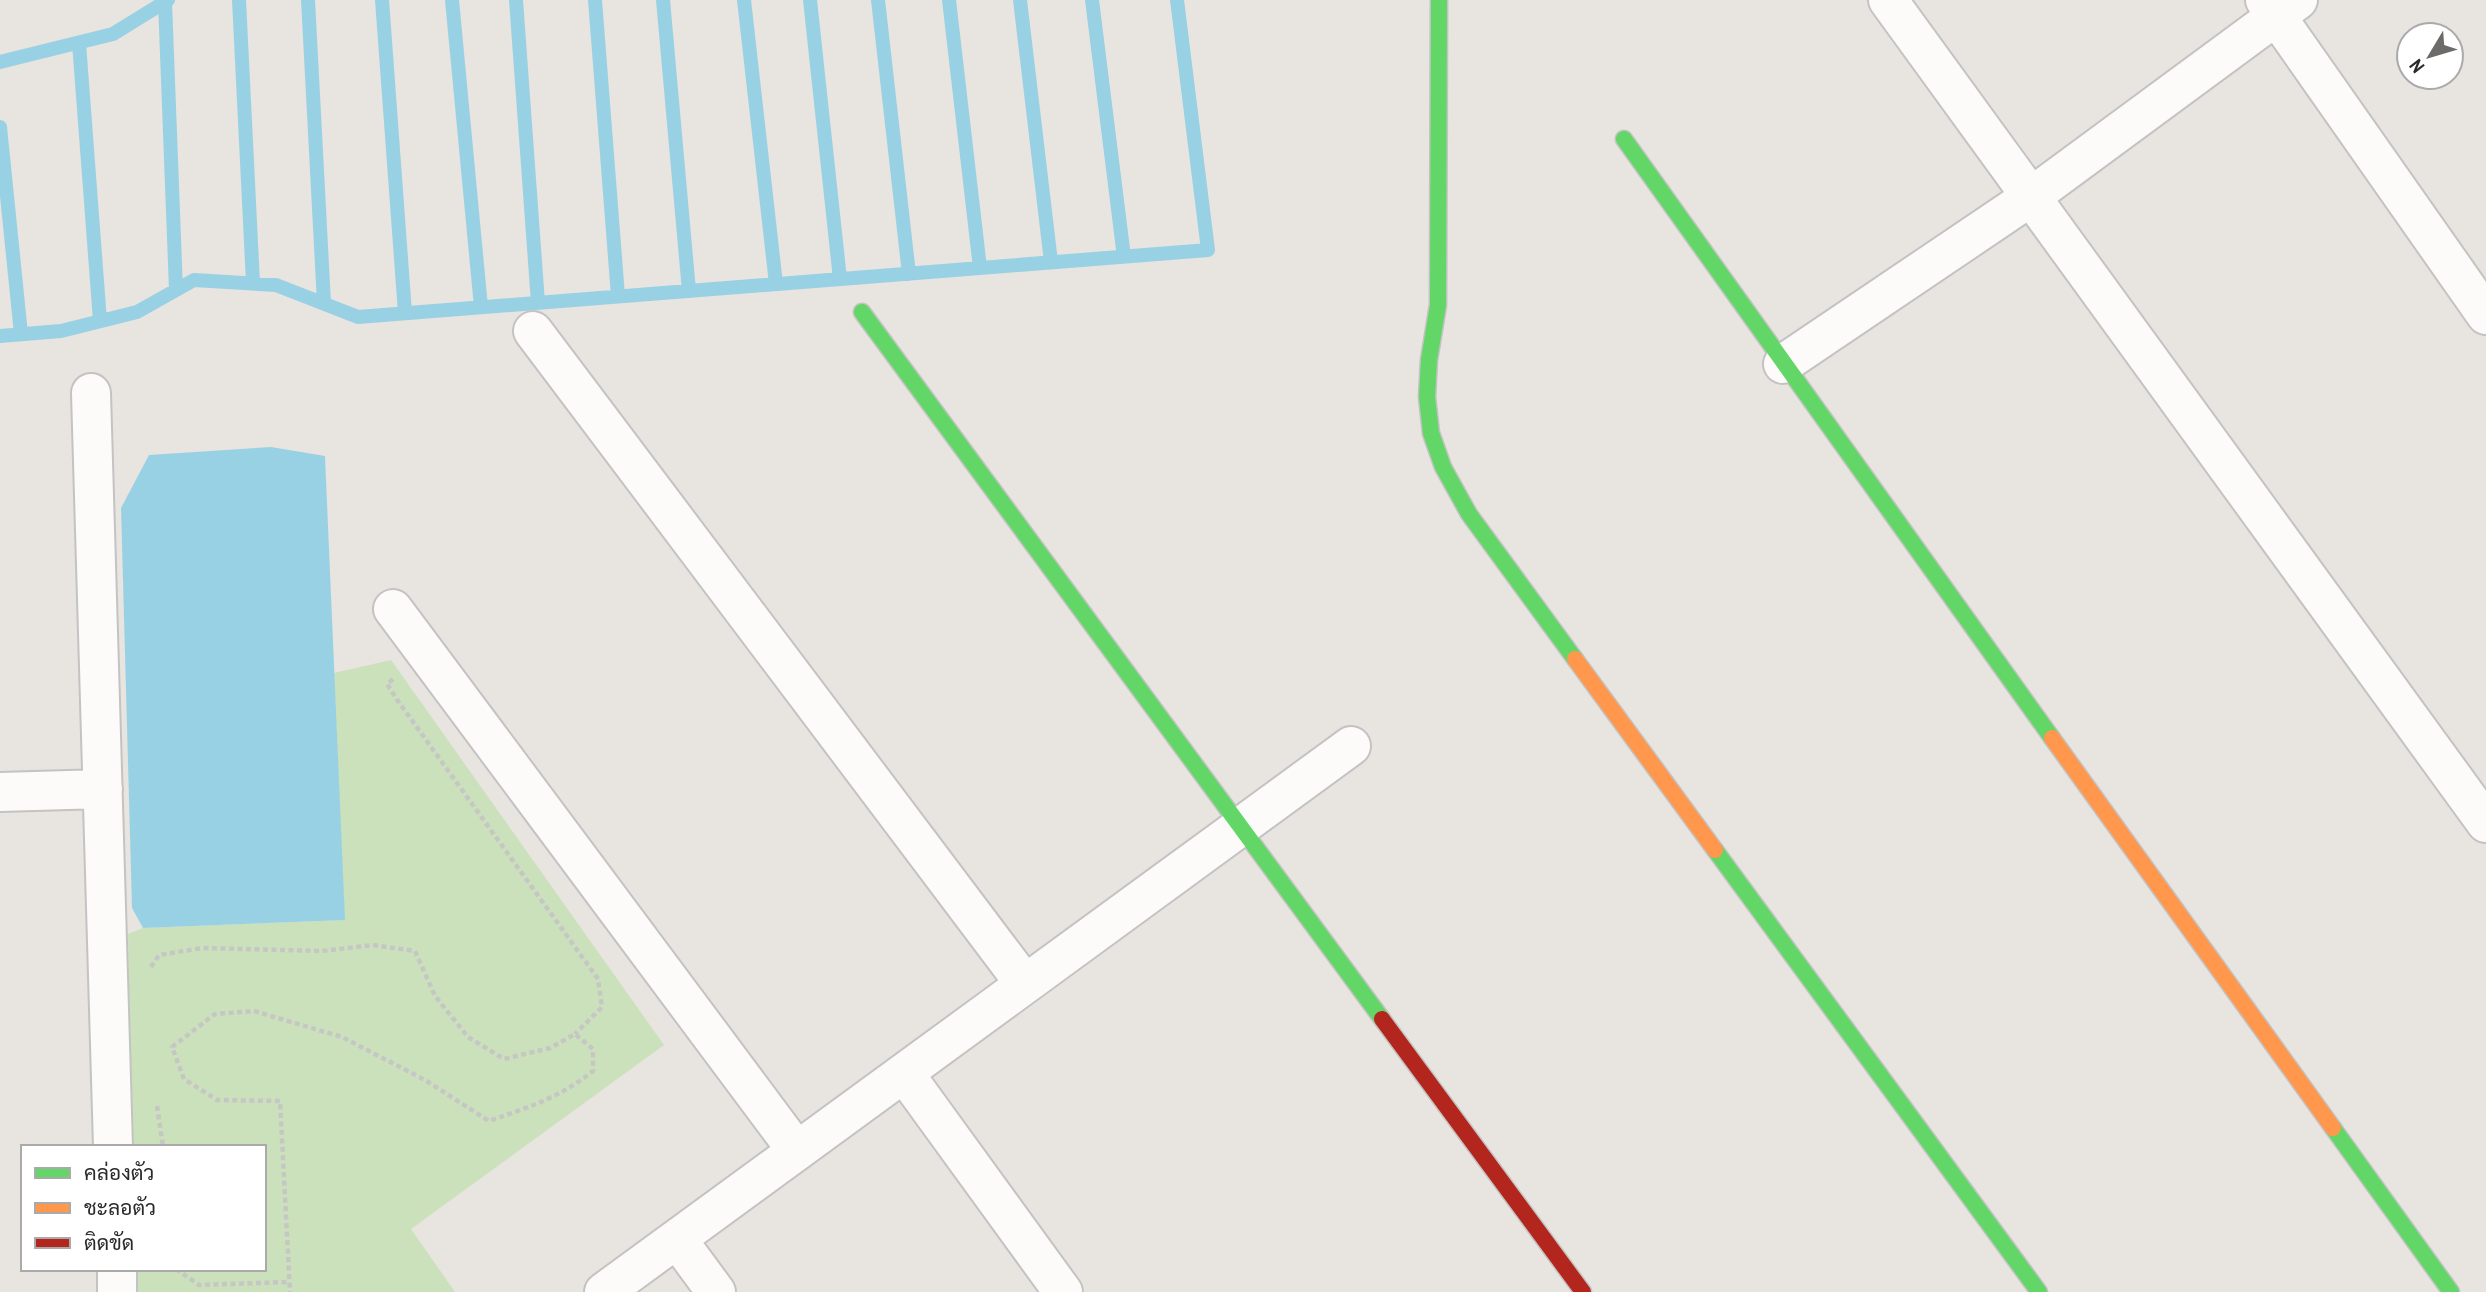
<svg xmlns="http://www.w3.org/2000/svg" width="2486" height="1292" viewBox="0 0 2486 1292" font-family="'Archivo Narrow',Sarabun,sans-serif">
<rect width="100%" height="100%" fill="#e8e4e0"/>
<!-- green -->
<path fill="#cbe1bb" d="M 391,660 L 664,1045 L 411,1229 L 455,1292 L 135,1292 L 134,1269 L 264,1269 L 264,1147 L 132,1147 L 128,934 L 143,928 L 344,920 L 334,673 Z"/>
<!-- water -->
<path fill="#99d1e4" d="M 271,447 L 325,456 L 345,920 L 143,928 L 132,908 L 121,508 L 149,455 Z"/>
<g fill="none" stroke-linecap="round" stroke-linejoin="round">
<!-- stream -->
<path stroke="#99d1e4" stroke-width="14" d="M 239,0 L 253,283
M 308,0 L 324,303
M 382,0 L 405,313
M 452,0 L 481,307
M 516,0 L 538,303
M 595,0 L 618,296
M 663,0 L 689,291
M 744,0 L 776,284
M 810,0 L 840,279
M 878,0 L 909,274
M 949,0 L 980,268
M 1020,0 L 1051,262
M 1092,0 L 1124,257
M 165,2 L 176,290
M 79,43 L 100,321
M 0,62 L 113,34 L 168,0
M 0,127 L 21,334
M 0,336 L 61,331 L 137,312 L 194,280 L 276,285 L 358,317 L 1208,250 L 1177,0"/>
<!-- street casing -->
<g stroke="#c4c3c3" stroke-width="42">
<path id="street" d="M 1888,0 L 2486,823
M 2265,0 L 2486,315
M 533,331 L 1025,984
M 1783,364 L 2032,196 L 2298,0
M 91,393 L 113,1147
M 393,609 L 797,1151
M 0,792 L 103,789
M 904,1073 L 1063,1292
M 677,1239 L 716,1292
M 117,1269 L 117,1292
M 604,1292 L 1351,746"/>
</g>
<!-- fast casing -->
<g stroke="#c4c3c3" stroke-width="19">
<path id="fast" d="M 1439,0 L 1438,305 L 1429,360 L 1427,397 L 1431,433 L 1443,467 L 1469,514 L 1575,659
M 1624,139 L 2052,738
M 862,312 L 1382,1019
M 1715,850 L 2039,1292
M 2333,1128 L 2451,1292"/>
</g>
<!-- slow casing -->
<g stroke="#c4c3c3" stroke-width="19">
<path id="slow" d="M 1575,659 L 1715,850
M 2052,738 L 2333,1128"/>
</g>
<!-- jam casing -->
<g stroke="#c4c3c3" stroke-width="19">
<path id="jam" d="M 1382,1019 L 1583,1292"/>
</g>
<!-- path -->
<path stroke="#c6c6c5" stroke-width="4.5" stroke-dasharray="5 3.5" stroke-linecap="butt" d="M 393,679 L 387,684 L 398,701 L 598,979 L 602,1007 L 575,1034
M 151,967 L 159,955 L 202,948 L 322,951 L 373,945 L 415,951 L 435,996 L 468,1037 L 504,1059 L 550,1048 L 575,1034 L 593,1049 L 593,1071 C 559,1098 529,1107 489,1121 L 425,1080 L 342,1037 L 254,1011 L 215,1014 L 172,1047 L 184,1079 L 217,1100 L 280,1101 L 290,1292
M 157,1106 L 163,1147
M 176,1269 L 199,1285 L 289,1282"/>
<!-- street -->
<use href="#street" stroke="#fcfbfa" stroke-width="38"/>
<!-- fast -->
<use href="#fast" stroke="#63d668" stroke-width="16"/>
<!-- slow -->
<use href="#slow" stroke="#ff974d" stroke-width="16"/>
<!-- jam -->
<use href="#jam" stroke="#b3261e" stroke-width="16"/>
</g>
<!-- legend -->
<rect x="21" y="1145" width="245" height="126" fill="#ffffff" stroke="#aaaaaa" stroke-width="2"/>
<rect x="35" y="1168" width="35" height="10" fill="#63d668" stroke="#aaaaaa" stroke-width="2"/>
<text x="84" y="1180" font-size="21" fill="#2a2a2a">คล่องตัว</text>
<rect x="35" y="1203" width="35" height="10" fill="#ff974d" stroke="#aaaaaa" stroke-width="2"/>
<text x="84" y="1215" font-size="21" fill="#2a2a2a">ชะลอตัว</text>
<rect x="35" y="1238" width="35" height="10" fill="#b3261e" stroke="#aaaaaa" stroke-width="2"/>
<text x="84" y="1250" font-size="21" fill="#2a2a2a">ติดขัด</text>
<!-- north arrow -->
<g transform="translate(2430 56) rotate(232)"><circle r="33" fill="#ffffff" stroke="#aaaaaa" stroke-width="2"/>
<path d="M0-5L12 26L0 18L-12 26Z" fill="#6c6b6a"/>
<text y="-10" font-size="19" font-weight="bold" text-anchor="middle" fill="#2a2a2a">N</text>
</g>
</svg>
